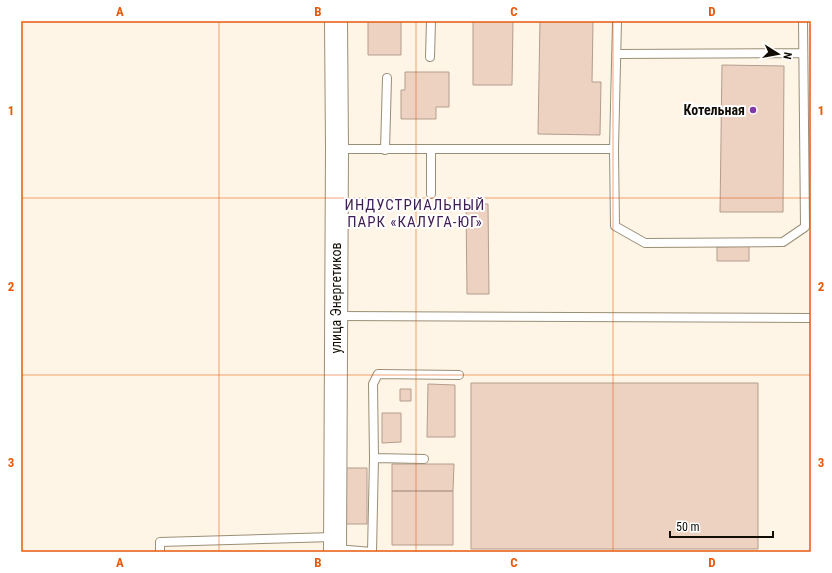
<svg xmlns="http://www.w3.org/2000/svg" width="832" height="573" viewBox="0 0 832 573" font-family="'Roboto Condensed',sans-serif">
<rect width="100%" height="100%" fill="#fef5e6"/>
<!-- building -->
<path fill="#edd2c1" stroke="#b59c8c" d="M 368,21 L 401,21 L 401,55 L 368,55 Z
M 473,21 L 513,21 L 512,85 L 473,85 Z
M 540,21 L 593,21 L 592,82 L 601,82 L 600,135 L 538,134 Z
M 722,65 L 784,66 L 783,212 L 720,212 Z
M 405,72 L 449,72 L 449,107 L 436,107 L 436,119 L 401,119 L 401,90 L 405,90 Z
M 466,204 L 488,204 L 489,294 L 467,294 Z
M 749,246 L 749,261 L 717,261 L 717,247 Z
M 471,383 L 758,383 L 758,549 L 471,549 Z
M 428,384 L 455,385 L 455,437 L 427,437 Z
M 400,389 L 411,389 L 411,401 L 400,401 Z
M 382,413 L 401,413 L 401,442 L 382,443 Z
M 392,464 L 454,464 L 453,491 L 392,491 Z
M 345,468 L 367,468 L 367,524 L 345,524 Z
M 392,491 L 453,491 L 453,545 L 392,545 Z"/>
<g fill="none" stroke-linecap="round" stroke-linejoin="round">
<!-- lane casing -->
<g stroke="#9b8e76" stroke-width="10">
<path id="lane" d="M 617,21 L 614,149 L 615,226 L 645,243 L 783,242 L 805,227 L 803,21
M 616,54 L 803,53
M 430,57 L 431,21
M 337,149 L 614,149
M 385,150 L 387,78
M 431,194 L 431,149
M 338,316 L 811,318
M 374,458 L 373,384 L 378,374 L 459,375
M 336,549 L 372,552
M 160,552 L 160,542 L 334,537
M 372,552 L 374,458 L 424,459"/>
</g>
<!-- secondary casing -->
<g stroke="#9b8e76" stroke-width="24">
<path id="secondary" d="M 335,552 L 337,149 L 336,21"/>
</g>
<!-- lane -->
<use href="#lane" stroke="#fff" stroke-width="8"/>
<!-- secondary -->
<use href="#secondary" stroke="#fff" stroke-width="22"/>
</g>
<!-- grid -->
<path fill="none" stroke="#e8590c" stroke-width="1" stroke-opacity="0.55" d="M 219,21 L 219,552M 416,21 L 416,552M 613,21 L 613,552M 21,198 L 811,198M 21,375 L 811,375"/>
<!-- markers -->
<circle fill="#8038ab" stroke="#fff" stroke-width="1.5" cx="753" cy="110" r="4"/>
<g text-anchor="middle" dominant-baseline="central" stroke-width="4" stroke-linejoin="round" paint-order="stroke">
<!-- poi labels -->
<g font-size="14" font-weight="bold" fill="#110c04" stroke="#fff" text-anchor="end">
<text x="745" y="110">Котельная</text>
</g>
<!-- street labels -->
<g font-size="14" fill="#110c04" stroke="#fff">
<text transform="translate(336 298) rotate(-90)">улица Энергетиков</text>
</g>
<!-- neighbourhood labels -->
<g font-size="15" letter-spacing="1" fill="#3f1d55" stroke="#fff">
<text x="415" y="205">ИНДУСТРИАЛЬНЫЙ<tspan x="415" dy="17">ПАРК «КАЛУГА-ЮГ»</tspan></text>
</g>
</g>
<!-- border -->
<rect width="832" height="573" fill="none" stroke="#ffffff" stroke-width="44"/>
<!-- north arrow -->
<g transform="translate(778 54) rotate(101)" stroke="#ffffff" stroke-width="3" paint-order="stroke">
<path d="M0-3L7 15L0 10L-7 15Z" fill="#110c04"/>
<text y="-6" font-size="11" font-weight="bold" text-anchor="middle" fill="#110c04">N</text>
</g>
<!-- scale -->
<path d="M670 531v6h103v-6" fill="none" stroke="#110c04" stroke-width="2"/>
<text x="676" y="531" font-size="12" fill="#110c04" stroke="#ffffff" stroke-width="3" paint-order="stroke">50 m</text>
<rect x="22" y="22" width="788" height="529" fill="none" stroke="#e8590c" stroke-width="1.5"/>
<g font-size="13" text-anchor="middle" font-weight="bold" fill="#e8590c">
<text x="120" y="16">A</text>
<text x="318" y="16">B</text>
<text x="514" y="16">C</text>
<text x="712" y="16">D</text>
<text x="11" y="115">1</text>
<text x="821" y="115">1</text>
<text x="11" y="291">2</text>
<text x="821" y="291">2</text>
<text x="11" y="467">3</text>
<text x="821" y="467">3</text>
<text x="120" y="567">A</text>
<text x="318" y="567">B</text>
<text x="514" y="567">C</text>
<text x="712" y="567">D</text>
</g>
</svg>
